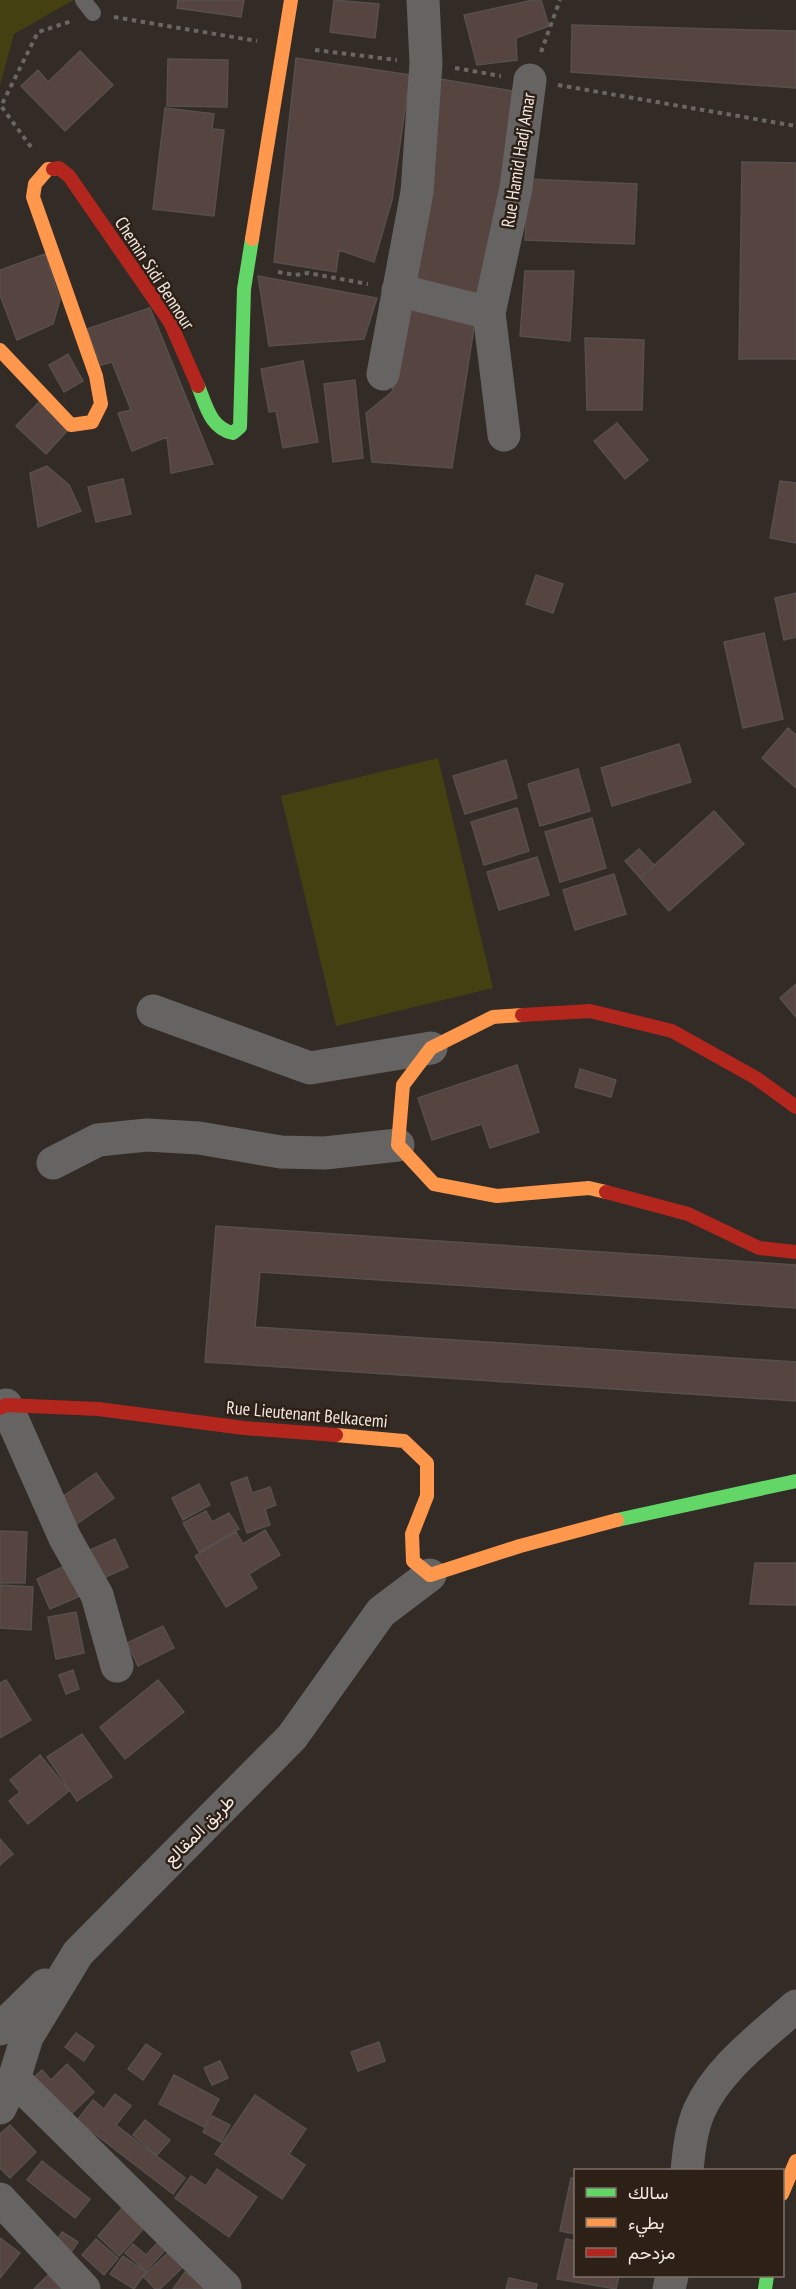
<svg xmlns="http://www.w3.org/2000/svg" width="796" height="2289" viewBox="0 0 796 2289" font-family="'PT Sans Narrow',Vazirmatn,sans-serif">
<rect width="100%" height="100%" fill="#332b26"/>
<!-- green -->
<path fill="#444011" d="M 0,0 L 74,0 L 14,34 L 0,85 Z
M 438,758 L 493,988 L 336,1026 L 281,796 Z"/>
<!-- building -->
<path fill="#564440" stroke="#574f4c" stroke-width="1.5" d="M 178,0 L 244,0 L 241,17 L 177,8 Z
M 334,0 L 379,4 L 375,38 L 330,32 Z
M 533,0 L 541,0 L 549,26 L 516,38 L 517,60 L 477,65 L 464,15 Z
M 572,25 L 796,31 L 796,88 L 571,72 Z
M 80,51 L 113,85 L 65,131 L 21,86 L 38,70 L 48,82 Z
M 296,58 L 410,75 L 392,200 L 374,262 L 339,250 L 336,272 L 274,262 Z
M 168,59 L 228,60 L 227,107 L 167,106 Z
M 440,79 L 519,92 L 480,294 L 414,283 Z
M 165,108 L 214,114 L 212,129 L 224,130 L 214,216 L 153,209 Z
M 742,162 L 796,163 L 796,359 L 739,359 Z
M 528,179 L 637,184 L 634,244 L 525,240 Z
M 45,254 L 60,300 L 53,324 L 17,340 L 0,295 L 0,270 Z
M 525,271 L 574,271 L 570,341 L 520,336 Z
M 258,276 L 377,298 L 364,339 L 269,346 Z
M 405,305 L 475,321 L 452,468 L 372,462 L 366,413 L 392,392 Z
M 150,308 L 213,464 L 171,473 L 167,437 L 132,451 L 118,413 L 131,410 L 112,362 L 101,365 L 87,329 Z
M 585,338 L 644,340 L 642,410 L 587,410 Z
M 68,354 L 83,381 L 64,392 L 49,365 Z
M 303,361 L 318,442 L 283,448 L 276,411 L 269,412 L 261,369 Z
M 355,380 L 363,458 L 333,462 L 324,384 Z
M 39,402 L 68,430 L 46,454 L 16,426 Z
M 617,423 L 648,460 L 625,479 L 594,441 Z
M 47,466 L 69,485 L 81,511 L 38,527 L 30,473 Z
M 123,479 L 131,514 L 96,522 L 88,487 Z
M 780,481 L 796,483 L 796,543 L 770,538 Z
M 536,575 L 563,584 L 553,613 L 526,604 Z
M 796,593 L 796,637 L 784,640 L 775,598 Z
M 764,633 L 783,719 L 743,728 L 724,642 Z
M 788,728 L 796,735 L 796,788 L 762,758 Z
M 679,744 L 691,782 L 612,806 L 601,768 Z
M 506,760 L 517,798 L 465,814 L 453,776 Z
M 578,769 L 590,811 L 540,826 L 528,784 Z
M 517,808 L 529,851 L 484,865 L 471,822 Z
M 714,811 L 744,844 L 669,911 L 640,878 Z
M 592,818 L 606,868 L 560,882 L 545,832 Z
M 639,849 L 654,865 L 640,878 L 625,861 Z
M 537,857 L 549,895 L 499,910 L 487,872 Z
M 614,874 L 626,914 L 575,930 L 563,890 Z
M 796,984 L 796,1017 L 780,998 Z
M 517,1065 L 539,1132 L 490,1148 L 482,1124 L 432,1140 L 418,1098 Z
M 580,1069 L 616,1080 L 611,1097 L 575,1087 Z
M 216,1226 L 796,1265 L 796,1308 L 260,1272 L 255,1327 L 796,1362 L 796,1401 L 205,1362 Z
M 96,1473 L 114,1498 L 75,1525 L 58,1500 Z
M 247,1477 L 252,1493 L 270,1487 L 276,1505 L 265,1509 L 270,1525 L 247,1533 L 231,1483 Z
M 199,1484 L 210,1505 L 183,1520 L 172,1498 Z
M 206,1511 L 212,1522 L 229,1513 L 239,1529 L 199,1552 L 183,1523 Z
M 265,1530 L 280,1555 L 249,1574 L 257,1588 L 226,1607 L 195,1556 L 236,1532 L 243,1544 Z
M 0,1531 L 27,1532 L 25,1583 L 0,1583 Z
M 115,1539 L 128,1567 L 101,1579 L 88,1551 Z
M 73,1562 L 87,1593 L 50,1609 L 37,1579 Z
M 755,1563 L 796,1563 L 796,1605 L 750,1604 Z
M 0,1585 L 33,1587 L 31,1630 L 0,1628 Z
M 76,1612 L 84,1653 L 56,1659 L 48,1617 Z
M 163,1626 L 174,1648 L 138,1666 L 127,1643 Z
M 73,1670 L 79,1689 L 66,1694 L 59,1675 Z
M 6,1680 L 31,1720 L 0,1738 L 0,1683 Z
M 158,1680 L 184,1712 L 125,1759 L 100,1727 Z
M 82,1734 L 112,1777 L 77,1801 L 47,1757 Z
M 40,1755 L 69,1791 L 28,1824 L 9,1801 L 20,1792 L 10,1780 Z
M 0,1839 L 13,1854 L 0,1865 Z
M 76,2033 L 94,2046 L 84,2061 L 65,2047 Z
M 379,2042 L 385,2061 L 358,2071 L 351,2052 Z
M 146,2044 L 161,2054 L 143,2080 L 128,2069 Z
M 220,2061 L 228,2078 L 212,2085 L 204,2068 Z
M 67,2064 L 94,2092 L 66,2119 L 30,2081 L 42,2070 L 51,2080 Z
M 174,2075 L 219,2099 L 204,2127 L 159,2104 Z
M 115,2094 L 131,2106 L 116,2125 L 185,2178 L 173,2194 L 77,2120 L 93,2100 L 104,2109 Z
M 255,2095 L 306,2129 L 289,2154 L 305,2165 L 282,2199 L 215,2154 Z
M 212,2116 L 230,2125 L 221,2142 L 203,2132 Z
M 145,2120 L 170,2140 L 157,2155 L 133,2135 Z
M 10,2125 L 36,2152 L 10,2178 L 0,2168 L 0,2134 Z
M 42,2161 L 90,2199 L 75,2218 L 27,2180 Z
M 217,2169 L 257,2197 L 229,2237 L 175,2198 L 191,2176 L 206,2186 Z
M 571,2178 L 576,2179 L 576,2234 L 560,2231 Z
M 123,2207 L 145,2227 L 119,2256 L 98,2236 Z
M 62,2232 L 78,2242 L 68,2257 L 53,2247 Z
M 0,2238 L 20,2253 L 0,2278 Z
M 96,2239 L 118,2258 L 104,2275 L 82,2255 Z
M 566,2239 L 576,2241 L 576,2276 L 619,2276 L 616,2289 L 557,2279 Z
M 159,2241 L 167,2248 L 146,2271 L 125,2253 L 133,2244 L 146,2255 Z
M 172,2249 L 186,2264 L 160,2289 L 155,2289 L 143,2276 Z
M 123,2256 L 146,2272 L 134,2289 L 110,2274 Z
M 185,2272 L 208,2289 L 173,2289 Z
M 48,2275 L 61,2289 L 34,2289 Z
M 509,2278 L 537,2284 L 536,2289 L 506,2289 Z"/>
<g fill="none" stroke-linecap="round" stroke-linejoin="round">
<!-- path -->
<path stroke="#696663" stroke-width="4" stroke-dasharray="4.5 4.5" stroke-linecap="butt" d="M 114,17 L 257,41
M 315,50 L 397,60
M 541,52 L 560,0
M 455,68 L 501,76
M 558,85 L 796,126
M 31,147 L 1,106 L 38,32 L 72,21
M 278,272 L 295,275 L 308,273 L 368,284"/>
<!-- lane -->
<path stroke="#666462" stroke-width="16" d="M 83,0 L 93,13"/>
<!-- street -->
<path stroke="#666462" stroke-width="33" d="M 398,290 L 489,313
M 383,374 L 417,192 L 426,63 L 423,0
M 504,435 L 489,313 L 516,188 L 530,80
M 153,1011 L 310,1068 L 431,1048
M 53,1163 L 98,1140 L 147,1135 L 199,1138 L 281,1152 L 325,1153 L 398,1145
M 6,1405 L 65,1538 L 97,1595 L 117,1666
M 0,2029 L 45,1985
M 14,2079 L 225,2287
M 0,2108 L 14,2079 L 27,2037 L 78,1953 L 292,1737 L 381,1612 L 430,1575
M 687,2170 C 689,2151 691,2130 699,2111 C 718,2068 762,2037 796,2006
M 0,2199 L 84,2289
M 669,2289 L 672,2276"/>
<!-- fast -->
<path stroke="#63d668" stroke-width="14" d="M 198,386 C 206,405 210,428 233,433 L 240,427 L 244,289 L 252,239
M 617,1520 L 796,1481
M 765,2289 L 767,2276"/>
<!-- slow -->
<path stroke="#ff974d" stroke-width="14" d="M 252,239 L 291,0
M 0,350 L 71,425 L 92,422 L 101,404 L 96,376 L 33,197 L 35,184 L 48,169 L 53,169
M 522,1015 L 493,1017 L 431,1048 L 403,1085 L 398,1145 L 434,1184 L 497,1196 L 589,1188 L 606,1192
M 336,1435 L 404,1441 L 427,1463 L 427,1496 L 412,1534 L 413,1561 L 430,1575 L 520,1546 L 617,1520
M 782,2194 L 796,2161"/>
<!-- jam -->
<path stroke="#b3261e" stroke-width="14" d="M 53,169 L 59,168 L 69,176 L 170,322 L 198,386
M 522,1015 L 590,1011 L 672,1031 L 756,1078 L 796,1107
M 606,1192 L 688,1214 L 759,1248 L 796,1252
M 0,1408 L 6,1405 L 98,1409 L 244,1428 L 336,1435"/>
</g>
<g text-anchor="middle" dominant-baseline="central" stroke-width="5" stroke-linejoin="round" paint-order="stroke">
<!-- street labels -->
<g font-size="18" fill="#f3eae4" stroke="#2d2017">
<text transform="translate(518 160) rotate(-81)">Rue Hamid Hadj Amar</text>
<text transform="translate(155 273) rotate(57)">Chemin Sidi Bennour</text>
<text transform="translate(307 1414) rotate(5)">Rue Lieutenant Belkacemi</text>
<text transform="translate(199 1830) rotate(-45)">طريق المقالع</text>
</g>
</g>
<!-- legend -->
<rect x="574" y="2169" width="210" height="108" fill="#2d2017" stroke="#7c7169" stroke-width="1.5"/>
<rect x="586" y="2188" width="30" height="9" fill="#63d668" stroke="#7c7169" stroke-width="1.5"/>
<text x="628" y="2199" font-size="18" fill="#f3eae4">سالك</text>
<rect x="586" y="2218" width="30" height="9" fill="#ff974d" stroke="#7c7169" stroke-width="1.5"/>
<text x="628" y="2229" font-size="18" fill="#f3eae4">بطيء</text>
<rect x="586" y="2248" width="30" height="9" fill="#b3261e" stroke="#7c7169" stroke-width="1.5"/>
<text x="628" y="2259" font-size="18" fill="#f3eae4">مزدحم</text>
</svg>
